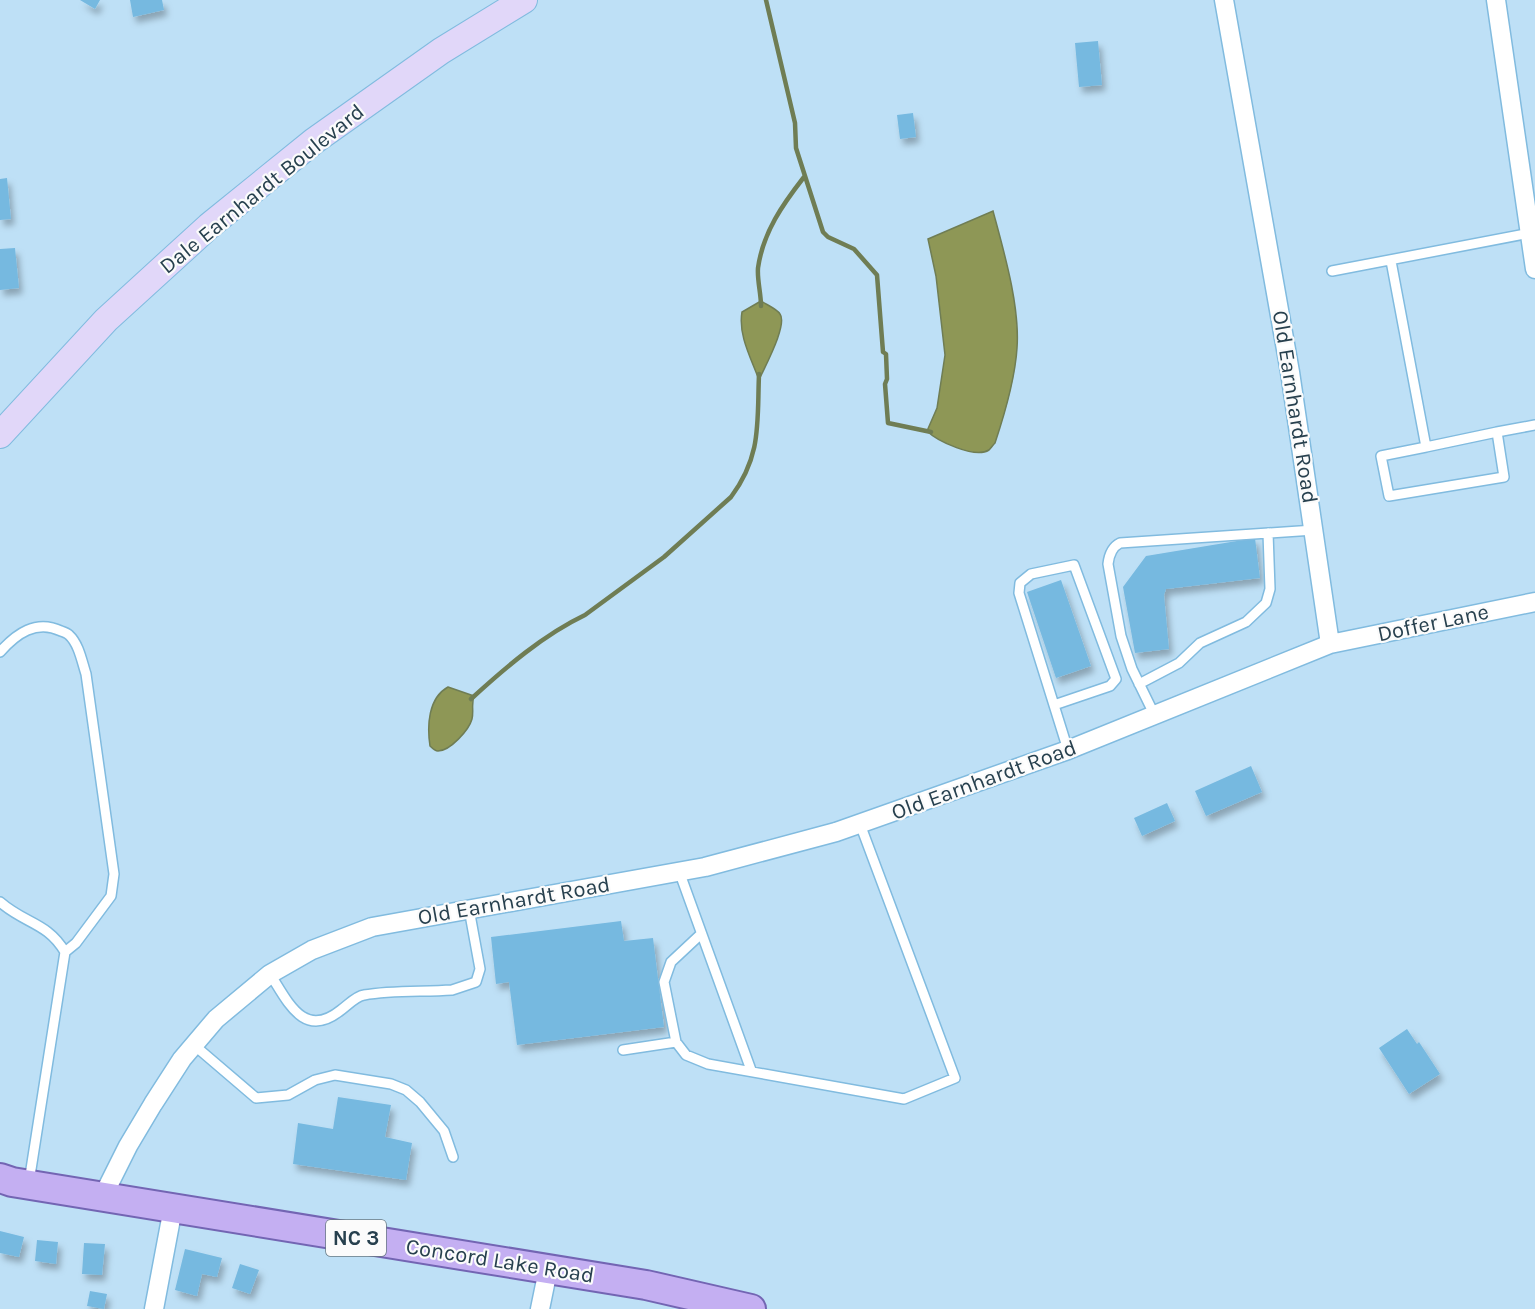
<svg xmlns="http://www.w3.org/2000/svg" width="1535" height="1309" viewBox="0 0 1535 1309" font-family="Karla,sans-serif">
<defs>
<filter id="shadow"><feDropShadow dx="3.5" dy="6" stdDeviation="3" flood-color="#0004"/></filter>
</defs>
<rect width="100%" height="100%" fill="#bee0f6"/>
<!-- water -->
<path fill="#8e9756" stroke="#6f7d54" stroke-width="1.5" d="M 993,211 C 1004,252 1020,306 1017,348 C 1015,380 1005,413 995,443 C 993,445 991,448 989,450 C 975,459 937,441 927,431 L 937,408 L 945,355 L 936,276 L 928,239 Z
M 761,301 C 767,305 777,309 780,314 C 788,325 764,368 759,380 C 751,358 738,335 742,312 Z
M 448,687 L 474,696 C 471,704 474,711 472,719 C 469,730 450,751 438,751 C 436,751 432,748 430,746 C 427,726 428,698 448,687 Z"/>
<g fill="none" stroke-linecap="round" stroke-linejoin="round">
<!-- stream -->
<path stroke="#6f7d54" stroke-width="4.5" d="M 766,0 L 795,123 L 796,148 L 823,232 L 828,237 L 854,249 L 877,275 L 883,352 L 886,354 L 887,379 L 885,384 L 888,423 L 931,432
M 761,306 C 761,293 757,280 758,268 C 763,232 783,204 804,177
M 471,699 C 505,668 543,635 585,615 L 664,557 L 731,497 C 762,455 757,423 759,374"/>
</g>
<!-- building -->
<path fill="#76b9e0" filter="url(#shadow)" d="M 80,0 L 100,0 L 95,9 Z
M 130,0 L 162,0 L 164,10 L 133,17 Z
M 1098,41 L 1102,85 L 1079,87 L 1075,43 Z
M 913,113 L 916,137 L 900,139 L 897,115 Z
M 7,178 L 11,219 L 0,220 L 0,179 Z
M 15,248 L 19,288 L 0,290 L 0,249 Z
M 1255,538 L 1260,578 L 1166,589 L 1164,595 L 1169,649 L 1135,653 L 1123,587 L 1146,556 Z
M 1061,580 L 1091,666 L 1056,678 L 1027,592 Z
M 1251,766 L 1262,792 L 1206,816 L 1195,791 Z
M 1167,803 L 1175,821 L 1142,836 L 1134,818 Z
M 621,921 L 624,941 L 653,938 L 664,1027 L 517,1045 L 509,982 L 496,984 L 491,937 Z
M 1407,1029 L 1417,1044 L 1419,1042 L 1440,1074 L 1409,1094 L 1379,1048 Z
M 338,1097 L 391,1105 L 385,1137 L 412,1143 L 406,1180 L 293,1164 L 298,1123 L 333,1129 Z
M 0,1231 L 24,1237 L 19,1257 L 0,1253 Z
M 37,1240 L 58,1242 L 56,1264 L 35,1261 Z
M 84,1243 L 105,1244 L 102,1275 L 82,1274 Z
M 185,1249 L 222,1258 L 217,1277 L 202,1274 L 197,1296 L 175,1290 Z
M 240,1264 L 259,1270 L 250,1294 L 232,1288 Z
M 90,1291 L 107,1294 L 104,1309 L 87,1306 Z"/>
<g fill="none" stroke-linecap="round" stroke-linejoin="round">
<!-- lane casing -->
<g stroke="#81bbdf" stroke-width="12">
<path id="lane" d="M 1391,261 L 1426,447 L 1381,456 L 1389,496 L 1504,477 L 1497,432 L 1535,425
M 1332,271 L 1530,233
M 1426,447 L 1497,432
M 0,652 C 16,634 36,619 61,631 C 64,632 67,633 69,635 C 79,644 82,662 86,674 L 114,874 L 111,896 L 76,943 L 65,952
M 1139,684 L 1179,663 L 1200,643 L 1246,622 L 1266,603 L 1270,589 L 1268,533
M 1054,705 L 1110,686 L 1116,679 L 1074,565 L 1031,574 L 1020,583 L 1019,593 L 1068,750
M 1155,716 L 1132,669 L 1121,636 L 1108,564 C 1109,555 1112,547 1120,543 L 1314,530
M 679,871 L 751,1070
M 0,902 C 25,924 47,922 65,952 L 29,1182
M 701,934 L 671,962 L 664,982 L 676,1042 L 686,1055 L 708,1064 L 904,1099 L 955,1078 L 860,824
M 270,974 C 288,1002 304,1040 341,1010 C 348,1005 356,996 364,995 C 392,990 423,992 452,990 L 476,982 L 480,969 L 469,909
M 194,1045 L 256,1098 L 288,1095 L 315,1080 L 335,1075 L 391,1084 L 406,1090 L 420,1102 L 444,1131 L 453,1157
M 623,1050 L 676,1042"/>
</g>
<!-- street casing -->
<g stroke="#81bbdf" stroke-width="21">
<path id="street" d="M 1496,0 L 1535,269
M 1330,644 L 1535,602
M 103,1196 L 128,1146 L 153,1104 L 182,1059 L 216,1019 L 270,974 L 312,950 L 372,927 L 705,867 L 836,832 L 1068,750 L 1330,644 L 1290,372 L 1224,0
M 154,1309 L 173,1208
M 540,1309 L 548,1270"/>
</g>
<!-- secondary casing -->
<g stroke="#81bbdf" stroke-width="28">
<path id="secondary" d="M 0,435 L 106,320 L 209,226 L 314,141 L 441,51 L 524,0"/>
</g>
<!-- primary casing -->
<g stroke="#7365b3" stroke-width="32">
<path id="primary" d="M 0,1178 L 12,1182 L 646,1285 L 751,1309"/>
</g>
<!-- lane -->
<use href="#lane" stroke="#fff" stroke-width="9"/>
<!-- street -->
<use href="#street" stroke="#fff" stroke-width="18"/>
<!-- secondary -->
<use href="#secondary" stroke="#e1d7f9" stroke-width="26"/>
<!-- primary -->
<use href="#primary" stroke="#c4aff2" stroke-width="28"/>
</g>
<g text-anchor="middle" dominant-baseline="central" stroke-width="4.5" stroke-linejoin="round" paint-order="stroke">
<!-- shield labels -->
<rect fill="#fbfbfb" stroke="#677882" stroke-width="1.5" x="326" y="1220" width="60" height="36" rx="4.5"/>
<g font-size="21" font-weight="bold" fill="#27404e">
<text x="356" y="1238">NC 3</text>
</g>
<!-- street labels -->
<g font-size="22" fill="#27404e" stroke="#fbfbfb">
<text transform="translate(262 189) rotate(-39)">Dale Earnhardt Boulevard</text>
<text transform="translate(1295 407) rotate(81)">Old Earnhardt Road</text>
<text transform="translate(1433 623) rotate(-12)">Doffer Lane</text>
<text transform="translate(984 780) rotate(-20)">Old Earnhardt Road</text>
<text transform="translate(514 901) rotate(-10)">Old Earnhardt Road</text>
<text transform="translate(500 1261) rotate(9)">Concord Lake Road</text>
</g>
</g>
</svg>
